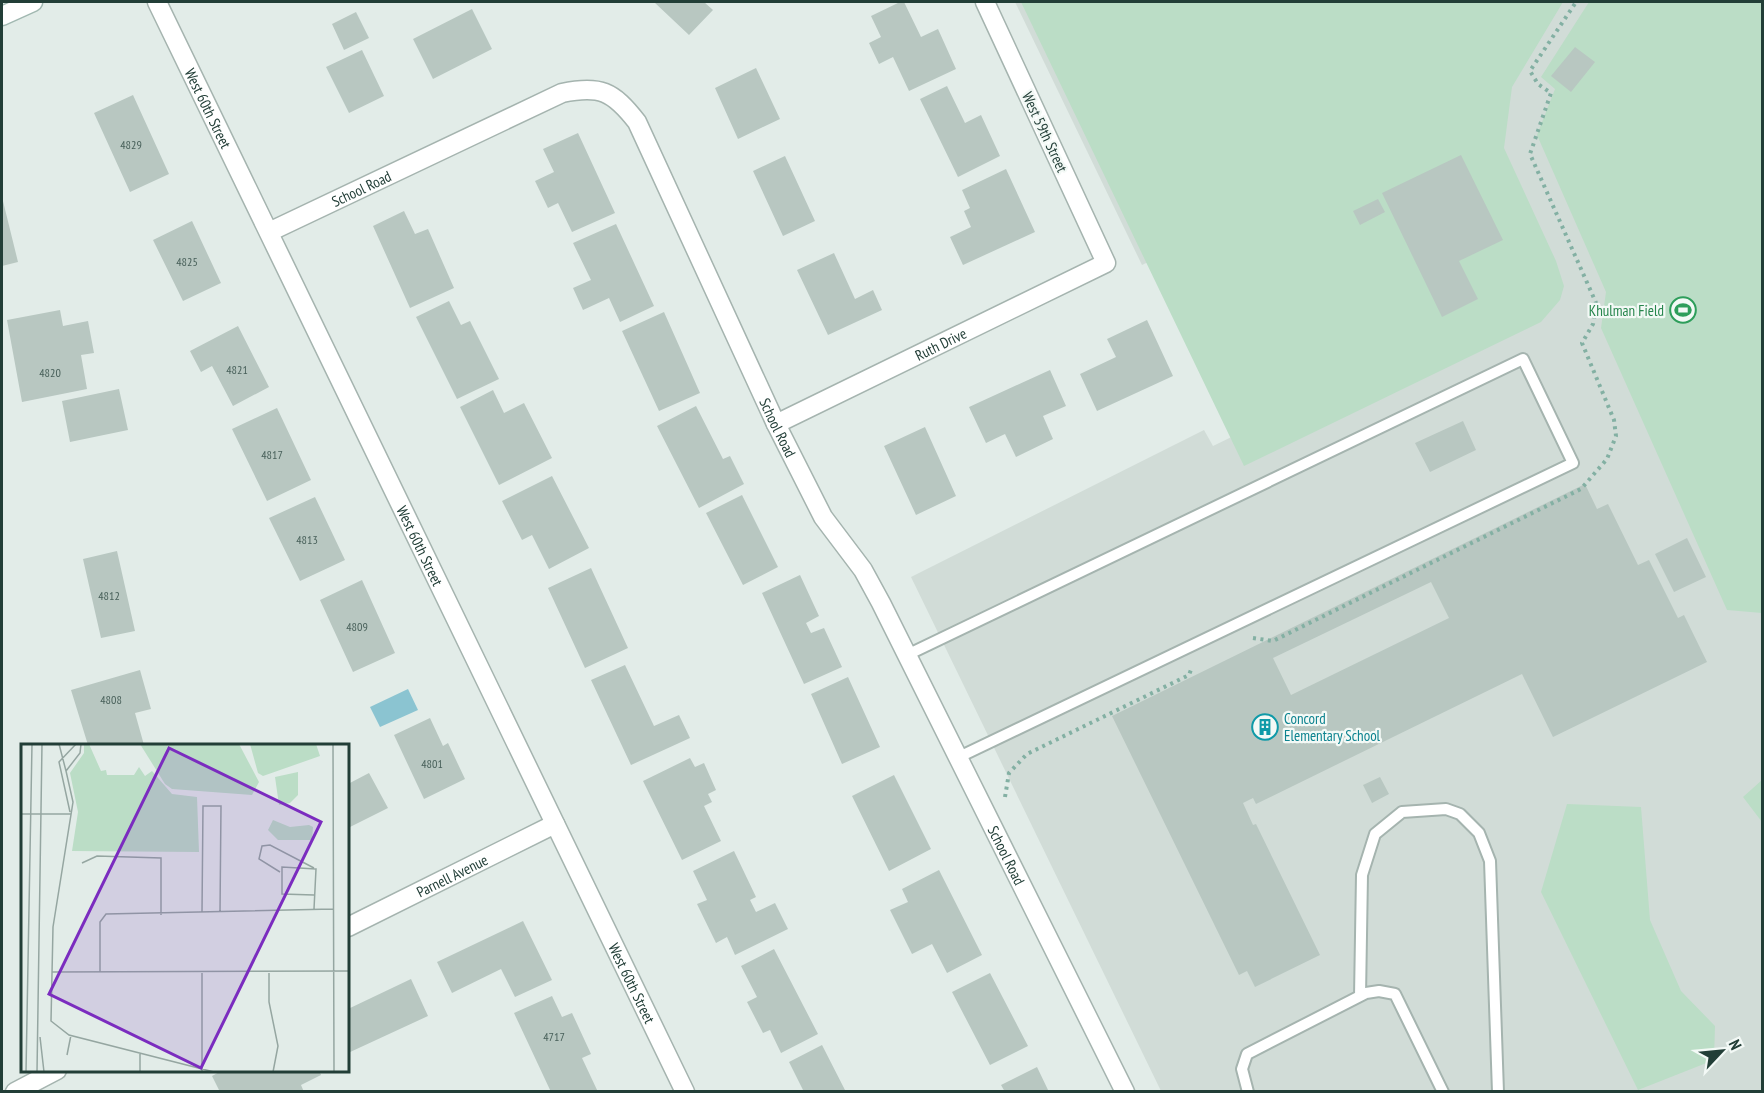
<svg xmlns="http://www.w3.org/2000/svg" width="1764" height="1093" viewBox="0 0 1764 1093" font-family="'PT Sans Narrow',sans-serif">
<rect width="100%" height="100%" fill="#e2ece8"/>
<!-- built -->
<path fill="#d1dcd7" d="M 1015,2 L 1762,2 L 1762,1091 L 1161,1091 L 911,577 L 1204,430 L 1213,446 L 1560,277 L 1478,104 L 1142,265 Z"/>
<!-- green -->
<path fill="#bbddc6" d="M 1021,2 L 1563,2 L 1512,87 L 1504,148 L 1556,261 L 1564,286 L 1560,300 L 1541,322 L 1244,466 Z
M 1589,2 L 1762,2 L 1762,613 L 1727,610 L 1601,328 L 1606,292 L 1537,135 L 1555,89 L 1541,77 Z
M 1762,780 L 1762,822 L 1743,797 Z
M 1567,804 L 1641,807 L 1650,920 L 1681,991 L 1715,1026 L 1714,1060 L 1638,1090 L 1541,892 Z"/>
<!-- water -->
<path fill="#8bc4d1" d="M 408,689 L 418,710 L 380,727 L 370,707 Z"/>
<!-- building -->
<path fill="#b8c7c1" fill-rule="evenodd" d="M 654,2 L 704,2 L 713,10 L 689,35 Z
M 900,2 L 904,2 L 921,37 L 938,29 L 956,69 L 909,91 L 893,57 L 879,64 L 869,43 L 881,37 L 871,16 Z
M 472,9 L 492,49 L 433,79 L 413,39 Z
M 356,12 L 369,38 L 344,50 L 332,24 Z
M 1575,47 L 1595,62 L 1571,92 L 1551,76 Z
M 362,50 L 384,96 L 349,113 L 326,67 Z
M 756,68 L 780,119 L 738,139 L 715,88 Z
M 947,86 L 965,123 L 981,115 L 1000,156 L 958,177 L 920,99 Z
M 133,95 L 169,174 L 130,192 L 94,113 Z
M 578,133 L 615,213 L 572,232 L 558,203 L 548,208 L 535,181 L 554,172 L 543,149 Z
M 1461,155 L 1503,240 L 1459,261 L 1478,299 L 1442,317 L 1382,193 Z
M 785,156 L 815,221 L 783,236 L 753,171 Z
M 1006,169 L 1035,232 L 963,265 L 950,237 L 971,227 L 964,211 L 970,208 L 962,190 Z
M 2,197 L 18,262 L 2,266 Z
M 1378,199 L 1385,212 L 1360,225 L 1353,211 Z
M 404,211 L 415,234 L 428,229 L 454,288 L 410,308 L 373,226 Z
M 192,221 L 221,283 L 183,301 L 153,240 Z
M 616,224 L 654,306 L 620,322 L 609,298 L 583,310 L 573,288 L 591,280 L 573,243 Z
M 834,253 L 855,299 L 873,290 L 882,310 L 828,335 L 797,270 Z
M 449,301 L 461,325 L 470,321 L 499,379 L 457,399 L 416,317 Z
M 60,310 L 63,326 L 88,321 L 94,353 L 81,355 L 87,389 L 22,402 L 7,320 Z
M 664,312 L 700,393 L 659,411 L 622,331 Z
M 1147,320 L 1173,376 L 1097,411 L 1080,374 L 1116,357 L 1107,339 Z
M 238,326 L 269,387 L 233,406 L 212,366 L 201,372 L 190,351 Z
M 1050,370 L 1066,406 L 1043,416 L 1053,439 L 1016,457 L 1005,434 L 986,443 L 969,407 Z
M 119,389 L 128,430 L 70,442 L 62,401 Z
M 493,390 L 504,413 L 524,403 L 552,458 L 499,485 L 460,407 Z
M 696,406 L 723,459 L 730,456 L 744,484 L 699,508 L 657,426 Z
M 277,408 L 311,480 L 267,501 L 232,429 Z
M 1463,421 L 1476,450 L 1430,472 L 1415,443 Z
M 925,427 L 956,496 L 916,515 L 884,446 Z
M 552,476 L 589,548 L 549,569 L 532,535 L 522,540 L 502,501 Z
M 1585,484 L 1597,509 L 1608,504 L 1638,565 L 1649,560 L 1678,618 L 1684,615 L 1707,662 L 1553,737 L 1522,674 L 1256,804 L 1253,798 L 1243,803 L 1253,825 L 1256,824 L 1320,955 L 1255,987 L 1247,971 L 1239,975 L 1112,716 ZM 1431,582 L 1449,618 L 1291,695 L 1273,658 Z
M 742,495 L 778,567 L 743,585 L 706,513 Z
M 315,497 L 345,560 L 300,581 L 269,518 Z
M 1687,538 L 1706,577 L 1674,592 L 1655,554 Z
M 117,551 L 135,631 L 101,638 L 83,559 Z
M 591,568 L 628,648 L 585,668 L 548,588 Z
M 800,575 L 819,616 L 806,623 L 811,633 L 824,628 L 842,667 L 804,684 L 762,593 Z
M 362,580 L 395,653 L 353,672 L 320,600 Z
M 625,665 L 654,726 L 679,715 L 690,738 L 631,765 L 591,680 Z
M 140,670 L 151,709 L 135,713 L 144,745 L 88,745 L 71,690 Z
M 848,677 L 880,747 L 842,764 L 811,694 Z
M 430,718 L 443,746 L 448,743 L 465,779 L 424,799 L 394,735 Z
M 690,758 L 695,767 L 704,763 L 716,790 L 708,794 L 712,802 L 704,806 L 721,841 L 682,860 L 643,781 Z
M 369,773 L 388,808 L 348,828 L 348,784 Z
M 894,775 L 931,849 L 889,871 L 852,796 Z
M 1380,777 L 1389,794 L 1372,803 L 1363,785 Z
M 734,851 L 756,897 L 750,900 L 756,912 L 775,903 L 788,929 L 735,955 L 727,937 L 716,943 L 697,904 L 707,900 L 693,871 Z
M 939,870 L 982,955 L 947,973 L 932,944 L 912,954 L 890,910 L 908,902 L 902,889 Z
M 523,921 L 552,980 L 515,997 L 501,969 L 452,993 L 437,962 Z
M 774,949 L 818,1034 L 781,1053 L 770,1030 L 763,1033 L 747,1002 L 757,997 L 741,966 Z
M 990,973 L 1028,1046 L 990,1065 L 952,992 Z
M 411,979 L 428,1016 L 348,1053 L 348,1009 Z
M 552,996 L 562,1017 L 572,1013 L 591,1054 L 582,1058 L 598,1092 L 551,1092 L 514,1013 Z
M 822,1045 L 846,1092 L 804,1092 L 789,1062 Z
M 1037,1067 L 1049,1092 L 1005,1092 L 1001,1085 Z
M 223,1070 L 319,1070 L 321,1075 L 301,1085 L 304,1092 L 220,1092 L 212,1076 Z"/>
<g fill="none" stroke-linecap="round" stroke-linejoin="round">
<!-- lane casing -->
<g stroke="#a5b4af" stroke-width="14">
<path id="lane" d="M 907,655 L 1523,359 L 1573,463 L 959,757
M 1360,996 L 1362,875 L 1375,834 L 1402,812 L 1446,809 L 1460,814 L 1479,833 L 1490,861 L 1498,1092
M 1248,1092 L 1242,1069 L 1247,1054 L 1366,993 L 1379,991 L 1395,994 L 1443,1092"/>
</g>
<!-- street casing -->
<g stroke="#a5b4af" stroke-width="21">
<g id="street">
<path id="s1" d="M 157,2 L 685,1092"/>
<path id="s2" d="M 269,232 L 562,93 C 600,85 613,91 637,122 L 776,424 L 823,517 L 863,570 L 881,603 L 1125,1092"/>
<path id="s3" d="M 776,424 L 1106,263 L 985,2"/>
<path id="s4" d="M 348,927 L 555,824"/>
<path d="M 15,1092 L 57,1070"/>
</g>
</g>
<!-- secondary casing -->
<g stroke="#a1b8b1" stroke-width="21">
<path id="secondary" d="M 2,16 L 33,2"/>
</g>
<!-- path -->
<path stroke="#83b0a3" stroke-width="4" stroke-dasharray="3 4.5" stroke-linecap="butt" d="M 1253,638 L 1273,641 L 1581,489 L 1607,459 L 1616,436 L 1614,420 L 1582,343 L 1593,324 L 1597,305 L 1530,154 L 1551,93 L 1538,84 L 1530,71 L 1576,2
M 1005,797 L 1009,773 L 1027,754 L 1189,675 L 1192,667"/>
<!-- lane -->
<use href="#lane" stroke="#fff" stroke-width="10"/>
<!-- street -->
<use href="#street" stroke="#fff" stroke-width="18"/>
<!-- secondary -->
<use href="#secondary" stroke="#fff" stroke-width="18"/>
</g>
<!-- icons -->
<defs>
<g id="stadium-ring" transform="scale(1.35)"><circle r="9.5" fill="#f3f9f6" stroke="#2e9e5b" stroke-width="1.5"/><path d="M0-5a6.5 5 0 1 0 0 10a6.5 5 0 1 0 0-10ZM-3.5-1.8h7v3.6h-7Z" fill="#2e9e5b"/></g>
<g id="building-ring" transform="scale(1.35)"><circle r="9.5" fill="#f3f9f6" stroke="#0f9aa8" stroke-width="1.5"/><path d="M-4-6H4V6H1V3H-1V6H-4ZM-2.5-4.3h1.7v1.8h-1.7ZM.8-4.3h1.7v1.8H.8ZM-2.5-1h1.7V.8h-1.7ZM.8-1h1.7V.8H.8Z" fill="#0f9aa8"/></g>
</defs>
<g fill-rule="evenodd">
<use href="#stadium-ring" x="1683" y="310"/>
<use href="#building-ring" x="1265" y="727"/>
</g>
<g text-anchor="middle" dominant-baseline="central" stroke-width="4.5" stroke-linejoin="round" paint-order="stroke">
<!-- number labels -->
<g font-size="12" fill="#48605a">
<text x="131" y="144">4829</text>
<text x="187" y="261">4825</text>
<text x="237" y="369">4821</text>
<text x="50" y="372">4820</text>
<text x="272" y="454">4817</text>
<text x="307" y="539">4813</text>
<text x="109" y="595">4812</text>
<text x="357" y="626">4809</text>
<text x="111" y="699">4808</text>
<text x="432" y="763">4801</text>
<text x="554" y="1036">4717</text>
</g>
<!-- street labels -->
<g font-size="15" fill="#223e37" stroke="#f3f9f6">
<text stroke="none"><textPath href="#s1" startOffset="118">West 60th Street</textPath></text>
<text transform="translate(1045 132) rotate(65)">West 59th Street</text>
<text stroke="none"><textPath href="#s2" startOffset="102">School Road</textPath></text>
<text stroke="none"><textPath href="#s3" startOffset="183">Ruth Drive</textPath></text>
<text stroke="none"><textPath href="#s2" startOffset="748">School Road</textPath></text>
<text stroke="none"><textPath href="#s1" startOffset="604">West 60th Street</textPath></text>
<text stroke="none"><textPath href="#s2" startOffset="1234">School Road</textPath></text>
<text stroke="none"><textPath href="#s4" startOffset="116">Parnell Avenue</textPath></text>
<text stroke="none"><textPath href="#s1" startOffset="1090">West 60th Street</textPath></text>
</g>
<!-- leisure labels -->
<g font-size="15" fill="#27864d" stroke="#f3f9f6" text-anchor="end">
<text x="1664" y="310">Khulman Field</text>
</g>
<!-- culture labels -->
<g font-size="15" fill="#0d838f" stroke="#f3f9f6" text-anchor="start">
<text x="1284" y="718">Concord<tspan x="1284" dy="17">Elementary School</tspan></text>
</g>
</g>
<!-- overview -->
<g transform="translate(21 744)">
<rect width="328" height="328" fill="#e2ece8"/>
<path d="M 63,0 L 68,0 L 80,27 L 85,26 L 86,31 L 113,31 L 118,23 L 124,32 L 131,27 L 151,50 L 176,53 L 178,108 L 51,107 L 57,68 L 49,29 L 63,9 ZM 119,0 L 218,0 L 238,38 L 231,51 L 151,45 L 144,40 ZM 229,0 L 295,0 L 299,12 L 242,32 L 237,29 ZM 277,28 L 277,51 L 269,59 L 258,61 L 254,33 ZM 252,76 L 269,83 L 288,81 L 292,83 L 291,96 L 257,96 L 247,86 Z" fill="#bbddc6"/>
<path fill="none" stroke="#95a6a1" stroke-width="1.5" d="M 38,0 L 45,27M 60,0 L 59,9 L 45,27 L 52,58 L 32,183 L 30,277 L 48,291 L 193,328M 312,0 L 313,328M 49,68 L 38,18 L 55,0M 0,70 L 50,70M 61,119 L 76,112 L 140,114 L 140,171M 259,128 L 238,115 L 241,102 L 249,101 L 293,124M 293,151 L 261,150 L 261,123 L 295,125 L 293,165M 181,168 L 182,62 L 200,62 L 199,168M 31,228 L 329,227M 79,228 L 79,178 L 85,170 L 312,165M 181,229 L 181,328M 248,229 L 248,258 L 257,302 L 252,328M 19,293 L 23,328M 119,309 L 119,328M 46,311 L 50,291M 5,328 L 11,0M 16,328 L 21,0"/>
<path fill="#7b2cbf" fill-opacity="0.15" stroke="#7b2cbf" stroke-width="3" d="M 148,4 L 300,78 L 180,324 L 28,250 Z"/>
<rect width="328" height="328" fill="none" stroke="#223e37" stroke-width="3"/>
</g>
<!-- border -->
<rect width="1764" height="1093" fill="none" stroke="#223e37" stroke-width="6"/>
<!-- north arrow -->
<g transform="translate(1722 1051) rotate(64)" stroke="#f3f9f6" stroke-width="4.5" paint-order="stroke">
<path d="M0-4.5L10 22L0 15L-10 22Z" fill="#223e37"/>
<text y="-9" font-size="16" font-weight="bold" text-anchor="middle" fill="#223e37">N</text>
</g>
</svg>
